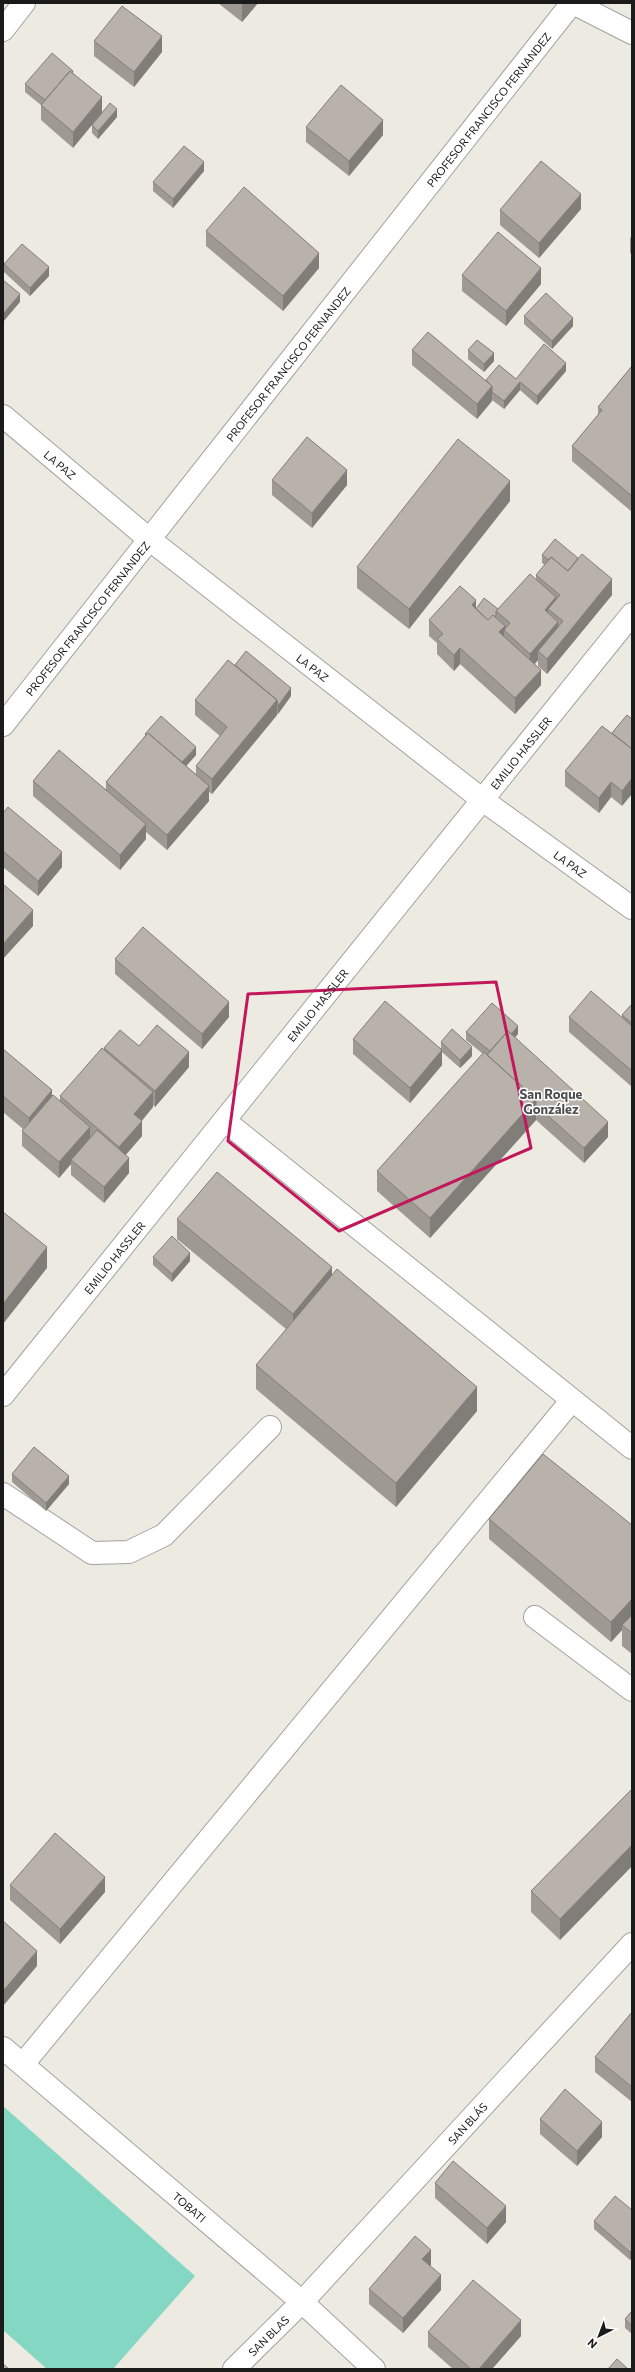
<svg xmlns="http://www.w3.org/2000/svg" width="635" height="2372" viewBox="0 0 635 2372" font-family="Commissioner,sans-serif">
<rect width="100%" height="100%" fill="#eceae1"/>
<!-- pitch -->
<path fill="#84d7c2" d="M 3,2106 L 195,2276 L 113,2369 L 47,2369 L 3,2330 Z"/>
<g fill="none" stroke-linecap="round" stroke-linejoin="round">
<!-- minor casing -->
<g stroke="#a2a2a2" stroke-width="24">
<g id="minor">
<path d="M 573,3 L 632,33"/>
<path d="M 3,30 L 24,3"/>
<path id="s1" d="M 3,416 L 149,539 L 484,801 L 632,908"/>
<path id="s2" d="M 3,725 L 572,3"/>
<path d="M 225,1121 L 632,1448"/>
<path id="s3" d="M 3,1395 L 632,614"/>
<path d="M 3,1494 L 92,1553 L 129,1552 L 164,1535 L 270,1427"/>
<path d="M 535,1617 L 632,1690"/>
<path id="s4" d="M 3,2048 L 302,2302 L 374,2369"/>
<path d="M 23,2064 L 572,1400"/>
<path id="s5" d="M 234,2369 L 302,2302 L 632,1944"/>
</g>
</g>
<!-- minor -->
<use href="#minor" stroke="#fff" stroke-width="22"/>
</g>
<!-- wall -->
<path fill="#9e9993" d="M 218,3 L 258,3 L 242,22 Z
M 94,41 L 162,52 L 134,87 L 94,56 Z
M 73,71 L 73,148 L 41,120 L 41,105 L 25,92 L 25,84 Z
M 117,117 L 98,139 L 92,133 L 92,125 Z
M 306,127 L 383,135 L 349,176 L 306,142 Z
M 204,171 L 173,208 L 153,191 L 153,182 Z
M 581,209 L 539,258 L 500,225 L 500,210 Z
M 206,231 L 319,268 L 283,311 L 206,246 Z
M 632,236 L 632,254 L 630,253 L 630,238 Z
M 4,264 L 49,276 L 30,296 L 4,272 Z
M 462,275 L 541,284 L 506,326 L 462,291 Z
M 524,316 L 573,326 L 552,349 L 524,324 Z
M 412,350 L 486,380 L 516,379 L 566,371 L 537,405 L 520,390 L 504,409 L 492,400 L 492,401 L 477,419 L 412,365 Z
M 468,350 L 494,361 L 484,372 L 468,359 Z
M 632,366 L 632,512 L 572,461 L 572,446 L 598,415 L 598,407 Z
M 272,480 L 347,485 L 312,528 L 272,495 Z
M 510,501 L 409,629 L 357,588 L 357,567 Z
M 542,555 L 612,595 L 547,674 L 538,666 L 538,660 L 535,664 L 541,685 L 515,714 L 460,664 L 454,671 L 437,654 L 437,643 L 429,636 L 429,620 L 476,609 L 498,609 L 536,579 L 536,575 L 545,565 L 542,563 Z
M 235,665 L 291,696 L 278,714 L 277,714 L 277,715 L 212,794 L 209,792 L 209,801 L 167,850 L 146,832 L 146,839 L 120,870 L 33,796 L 33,781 L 106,789 L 106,782 L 145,736 L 145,734 L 196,755 L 186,766 L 196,774 L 196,766 L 220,736 L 195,715 L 195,700 Z
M 627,715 L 622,806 L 611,797 L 599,813 L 565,786 L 565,771 L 612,734 L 612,733 Z
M 3,813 L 62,867 L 38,896 L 3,867 Z
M 115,959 L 229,1017 L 202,1049 L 115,974 Z
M 632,1004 L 632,1087 L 569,1032 L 569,1017 L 622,1018 L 622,1015 Z
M 466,1032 L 518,1034 L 515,1037 L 608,1137 L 584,1163 L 536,1120 L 430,1238 L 377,1191 L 377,1171 L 483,1054 L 466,1040 Z
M 353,1039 L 441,1048 L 441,1042 L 472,1056 L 460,1068 L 442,1052 L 442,1065 L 410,1103 L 353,1054 Z
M 139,1046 L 189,1067 L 155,1107 L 153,1105 L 153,1107 L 142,1121 L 142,1136 L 126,1155 L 129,1173 L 104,1203 L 71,1175 L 71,1164 L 59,1178 L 22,1146 L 22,1131 L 23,1129 L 3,1112 L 3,1049 L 52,1095 L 60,1101 L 60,1096 L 104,1050 L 104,1048 Z
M 177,1219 L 332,1276 L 477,1411 L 396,1507 L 256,1389 L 256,1365 L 286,1329 L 177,1239 Z
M 153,1257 L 190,1261 L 172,1282 L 153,1265 Z
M 12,1474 L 69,1484 L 46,1511 L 12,1482 Z
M 489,1519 L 632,1525 L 632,1654 L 622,1646 L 622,1630 L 611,1642 L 489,1539 Z
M 632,1789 L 632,1866 L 560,1940 L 531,1912 L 531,1891 Z
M 10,1885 L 105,1892 L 60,1944 L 10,1900 Z
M 632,2012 L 632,2102 L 595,2072 L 595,2057 Z
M 540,2119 L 602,2137 L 577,2166 L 540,2134 Z
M 435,2183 L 506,2222 L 487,2244 L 435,2198 Z
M 632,2210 L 630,2260 L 594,2229 L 594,2221 Z
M 431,2265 L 430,2266 L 441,2290 L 403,2333 L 369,2304 L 369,2289 Z
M 632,2311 L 632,2334 L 625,2328 L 625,2319 Z
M 428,2332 L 521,2336 L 492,2369 L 453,2369 L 428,2347 Z"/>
<!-- shaded-wall -->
<path fill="#817d78" d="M 242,3 L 258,3 L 242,22 Z
M 162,36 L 162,52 L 134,87 L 134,72 Z
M 102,97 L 102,113 L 73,148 L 73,132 Z
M 117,109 L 117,117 L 98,139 L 98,131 Z
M 383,120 L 383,135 L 349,176 L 349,161 Z
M 204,162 L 204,171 L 173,208 L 173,199 Z
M 581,194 L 581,209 L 539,258 L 539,243 Z
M 319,253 L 319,268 L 283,311 L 283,296 Z
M 49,267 L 49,276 L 30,296 L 30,288 Z
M 541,268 L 541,284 L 506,326 L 506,311 Z
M 20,294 L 20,302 L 3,322 L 3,314 Z
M 573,318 L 573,326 L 552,349 L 552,341 Z
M 494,353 L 494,361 L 484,372 L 484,364 Z
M 566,363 L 566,371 L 537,405 L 537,396 Z
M 520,382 L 520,390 L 504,409 L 504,401 Z
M 492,386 L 492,401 L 477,419 L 477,404 Z
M 347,470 L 347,485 L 312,528 L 312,513 Z
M 510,481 L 510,501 L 409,629 L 409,609 Z
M 612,579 L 612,595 L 547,674 L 547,659 Z
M 556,597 L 556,613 L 548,609 L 548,622 L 545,610 Z
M 476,600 L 476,615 L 472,605 Z
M 558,622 L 558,638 L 538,651 L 538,660 L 530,669 L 530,654 Z
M 505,626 L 505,631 L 504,630 L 504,641 L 499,632 Z
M 460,648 L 460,664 L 454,671 L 454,655 Z
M 541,670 L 541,685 L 515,714 L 515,698 Z
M 291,688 L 291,696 L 278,714 L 278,706 Z
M 277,700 L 277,715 L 212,794 L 212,779 Z
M 196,747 L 196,755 L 180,773 L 180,765 Z
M 632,778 L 632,794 L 622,806 L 622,791 Z
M 611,782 L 611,797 L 599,813 L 599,798 Z
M 209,786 L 209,801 L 167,850 L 167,835 Z
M 146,824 L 146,839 L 120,870 L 120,855 Z
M 62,852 L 62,867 L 38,896 L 38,881 Z
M 33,910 L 33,926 L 3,959 L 3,944 Z
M 229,1002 L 229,1017 L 202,1049 L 202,1034 Z
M 518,1026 L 518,1034 L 493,1062 L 493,1054 Z
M 472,1047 L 472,1056 L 460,1068 L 460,1060 Z
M 442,1050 L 442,1065 L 410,1103 L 410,1088 Z
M 189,1052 L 189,1067 L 155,1107 L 155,1091 Z
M 52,1090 L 52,1106 L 29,1133 L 29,1118 Z
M 153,1092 L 153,1107 L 134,1129 L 134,1114 Z
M 536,1099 L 536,1120 L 430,1238 L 430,1218 Z
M 142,1121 L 142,1136 L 119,1162 L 119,1147 Z
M 608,1122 L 608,1137 L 584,1163 L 584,1148 Z
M 90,1127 L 90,1143 L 71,1160 L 71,1164 L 59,1178 L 59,1162 Z
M 129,1158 L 129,1173 L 104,1203 L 104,1187 Z
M 47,1247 L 47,1268 L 3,1324 L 3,1304 Z
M 190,1253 L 190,1261 L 172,1282 L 172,1274 Z
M 332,1267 L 332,1287 L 293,1335 L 293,1314 Z
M 477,1387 L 477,1411 L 396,1507 L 396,1483 Z
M 69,1476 L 69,1484 L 46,1511 L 46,1503 Z
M 632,1599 L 632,1619 L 622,1625 L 622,1630 L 611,1642 L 611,1622 Z
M 632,1845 L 632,1866 L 560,1940 L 560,1919 Z
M 105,1877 L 105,1892 L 60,1944 L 60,1929 Z
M 37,1951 L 37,1966 L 3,2006 L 3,1991 Z
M 602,2122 L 602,2137 L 577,2166 L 577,2151 Z
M 506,2206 L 506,2222 L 487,2244 L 487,2228 Z
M 431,2250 L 431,2265 L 422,2274 L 422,2259 Z
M 632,2250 L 632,2258 L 630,2260 L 630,2252 Z
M 441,2275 L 441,2290 L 403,2333 L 403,2318 Z
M 521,2320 L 521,2336 L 492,2369 L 479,2369 Z"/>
<!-- building -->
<path fill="#b8b2ab" stroke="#817d78" d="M 122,6 L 162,36 L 134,72 L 94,41 Z
M 52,53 L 73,71 L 72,73 L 70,71 L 45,100 L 25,84 Z
M 70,71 L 102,97 L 73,132 L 41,105 Z
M 341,85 L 383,120 L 349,161 L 306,127 Z
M 110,103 L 117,109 L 98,131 L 92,125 Z
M 184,146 L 204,162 L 173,199 L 153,182 Z
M 541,161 L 581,194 L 539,243 L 500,210 Z
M 244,187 L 319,253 L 283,296 L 206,231 Z
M 498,232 L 541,268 L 506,311 L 462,275 Z
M 22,244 L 49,267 L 30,288 L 4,264 Z
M 3,280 L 20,294 L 3,314 Z
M 546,293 L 573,318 L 552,341 L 524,316 Z
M 428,332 L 492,386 L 477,404 L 412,350 Z
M 477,340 L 494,353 L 484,364 L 468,350 Z
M 544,344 L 566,363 L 537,396 L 520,382 L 504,401 L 492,392 L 492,386 L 486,380 L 499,365 L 516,379 Z
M 632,366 L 632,496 L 572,446 L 602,410 L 598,407 Z
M 307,437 L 347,470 L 312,513 L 272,480 Z
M 458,439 L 510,481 L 409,609 L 357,567 Z
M 555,539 L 578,558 L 568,571 L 551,557 L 549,560 L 542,555 Z
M 582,554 L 612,579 L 547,659 L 538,651 L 563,621 L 548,609 L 560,595 L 536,575 L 551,557 L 568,571 Z
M 530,574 L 556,597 L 545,610 L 558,622 L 530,654 L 504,630 L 510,623 L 496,611 Z
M 460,586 L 476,600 L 472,605 L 488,620 L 493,615 L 505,626 L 499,632 L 541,670 L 515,698 L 460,648 L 454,655 L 437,639 L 443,634 L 429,620 Z
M 484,598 L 498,609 L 496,611 L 496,615 L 495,617 L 493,615 L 488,620 L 476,609 Z
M 246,651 L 291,688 L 278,706 L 277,700 L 235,665 Z
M 228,660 L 277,700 L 212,779 L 196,766 L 227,727 L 195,700 Z
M 627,715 L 632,719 L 632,749 L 612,733 Z
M 161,716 L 196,747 L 182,762 L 148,733 L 146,735 L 145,734 Z
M 602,726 L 632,749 L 632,778 L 622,791 L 611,782 L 599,798 L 565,771 Z
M 148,733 L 209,786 L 167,835 L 106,782 Z
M 59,750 L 146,824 L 120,855 L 33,781 Z
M 8,807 L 62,852 L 38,881 L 3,851 L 3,813 Z
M 3,884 L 33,910 L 3,944 Z
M 143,927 L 229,1002 L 202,1034 L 115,959 Z
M 591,991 L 632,1026 L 632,1071 L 569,1017 Z
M 385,1001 L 442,1050 L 410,1088 L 353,1039 Z
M 492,1003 L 518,1026 L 511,1034 L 508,1031 L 490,1051 L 466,1032 Z
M 632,1004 L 632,1023 L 622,1015 Z
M 157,1025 L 189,1052 L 155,1091 L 104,1048 L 120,1030 L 139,1046 Z
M 452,1029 L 472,1047 L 460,1060 L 441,1042 Z
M 508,1031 L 608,1122 L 584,1148 L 536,1105 L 536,1099 L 487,1055 Z
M 102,1048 L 153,1092 L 134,1114 L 142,1121 L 119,1147 L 60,1096 Z
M 3,1049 L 52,1090 L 29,1118 L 3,1096 Z
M 484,1052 L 536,1099 L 430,1218 L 377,1171 Z
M 53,1095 L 90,1127 L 59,1162 L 22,1131 Z
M 97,1130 L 129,1158 L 104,1187 L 71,1160 Z
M 217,1172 L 332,1267 L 293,1314 L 177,1219 Z
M 3,1212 L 47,1247 L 3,1304 Z
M 172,1236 L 190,1253 L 172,1274 L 153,1257 Z
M 337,1269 L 477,1387 L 396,1483 L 256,1365 Z
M 34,1447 L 69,1476 L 46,1503 L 12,1474 Z
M 543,1454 L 632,1525 L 632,1599 L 611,1622 L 489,1519 Z
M 632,1615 L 632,1633 L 622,1625 Z
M 632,1789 L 632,1845 L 560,1919 L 531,1891 Z
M 55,1833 L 105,1877 L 60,1929 L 10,1885 Z
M 3,1921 L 37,1951 L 3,1991 Z
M 632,2012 L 632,2087 L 595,2057 Z
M 565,2089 L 602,2122 L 577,2151 L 540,2119 Z
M 453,2161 L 506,2206 L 487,2228 L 435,2183 Z
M 615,2196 L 632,2210 L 632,2250 L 630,2252 L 594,2221 Z
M 415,2236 L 431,2250 L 422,2259 L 441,2275 L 403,2318 L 369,2289 Z
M 473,2280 L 521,2320 L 479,2369 L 471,2369 L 428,2332 Z
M 632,2311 L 632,2326 L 625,2319 Z
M 617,2359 L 628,2369 L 608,2369 Z
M 3,2364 L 9,2369 L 3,2369 Z"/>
<!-- marked area -->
<path fill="none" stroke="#c2185b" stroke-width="3" stroke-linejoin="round" d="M 496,982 L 531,1148 L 339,1231 L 228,1141 L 248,994 Z"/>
<g text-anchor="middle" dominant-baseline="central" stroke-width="3" stroke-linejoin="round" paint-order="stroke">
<!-- street labels -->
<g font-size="11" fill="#1b1b1b" stroke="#fff">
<text stroke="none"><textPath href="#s2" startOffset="784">PROFESOR FRANCISCO FERNANDEZ</textPath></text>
<text stroke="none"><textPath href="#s2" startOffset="460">PROFESOR FRANCISCO FERNANDEZ</textPath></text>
<text stroke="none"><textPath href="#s1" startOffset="75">LA PAZ</textPath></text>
<text stroke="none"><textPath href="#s2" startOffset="136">PROFESOR FRANCISCO FERNANDEZ</textPath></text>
<text stroke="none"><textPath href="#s1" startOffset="399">LA PAZ</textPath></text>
<text stroke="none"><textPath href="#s3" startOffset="825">EMILIO HASSLER</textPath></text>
<text stroke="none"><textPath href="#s1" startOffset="723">LA PAZ</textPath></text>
<text stroke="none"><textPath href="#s3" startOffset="501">EMILIO HASSLER</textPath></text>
<text stroke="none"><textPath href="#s3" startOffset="177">EMILIO HASSLER</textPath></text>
<text stroke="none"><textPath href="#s5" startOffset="339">SAN BLÁS</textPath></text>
<text stroke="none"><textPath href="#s4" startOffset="245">TOBATI</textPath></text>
<text stroke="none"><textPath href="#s5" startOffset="48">SAN BLAS</textPath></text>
</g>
<!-- quarter labels -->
<g font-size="13" font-weight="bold" fill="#4e4e4e" stroke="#fff">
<text x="551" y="1094">San Roque<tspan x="551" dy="15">González</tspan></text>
</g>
</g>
<!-- border -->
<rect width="635" height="2372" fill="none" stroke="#1b1b1b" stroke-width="8"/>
<!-- north arrow -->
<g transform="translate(599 2336) rotate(222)" stroke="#ffffff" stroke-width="3" paint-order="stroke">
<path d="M0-3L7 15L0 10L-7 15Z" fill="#1b1b1b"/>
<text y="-6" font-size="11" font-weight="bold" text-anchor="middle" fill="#1b1b1b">N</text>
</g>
</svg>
